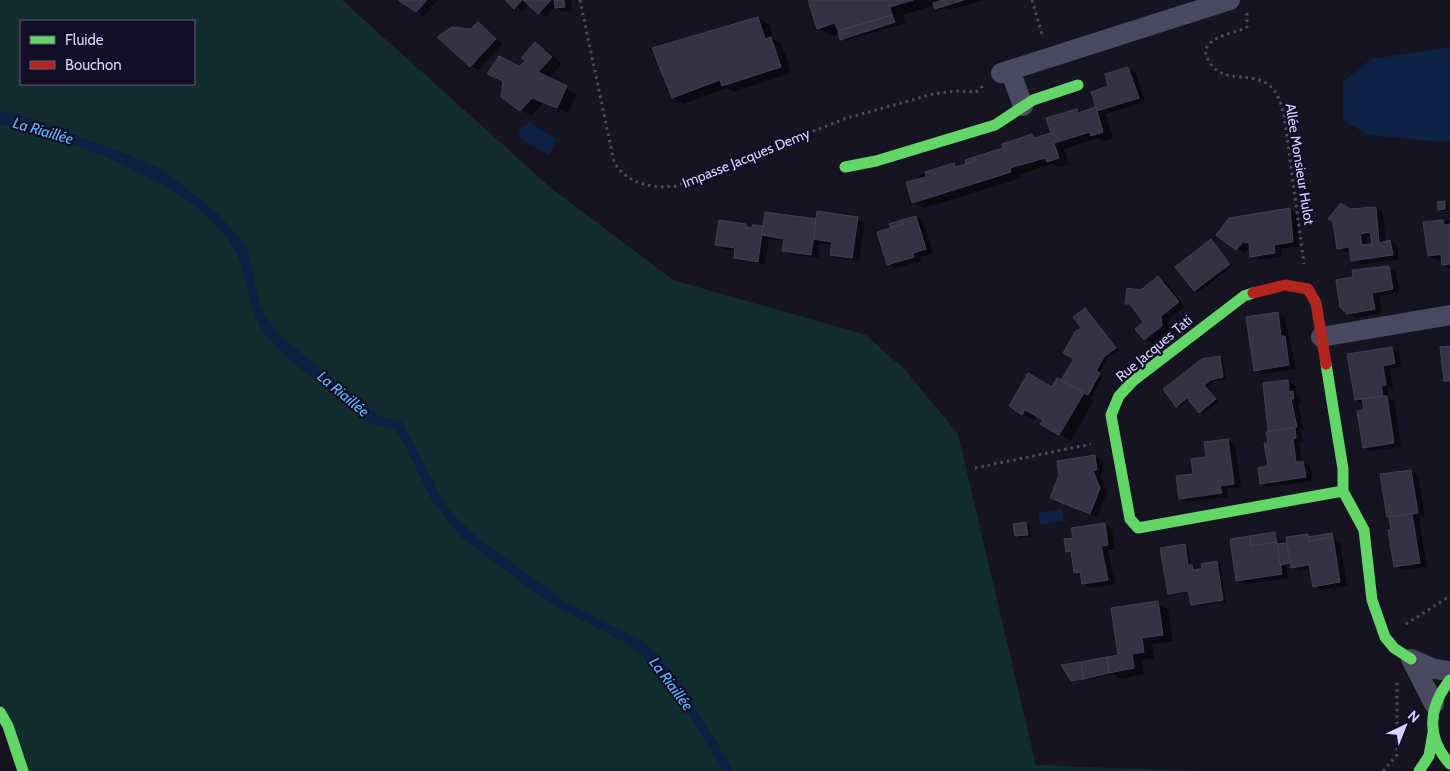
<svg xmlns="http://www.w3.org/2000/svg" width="1450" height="771" viewBox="0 0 1450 771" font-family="Cabin,sans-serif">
<rect width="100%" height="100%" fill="#161421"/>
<!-- green -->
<path fill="#132c2d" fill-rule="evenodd" d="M 0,0 L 342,0 L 551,188 L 673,280 L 866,335 L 906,371 L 958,434 L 1036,765 L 1196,771 L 26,771 L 0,703 ZM 21,21 L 194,21 L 194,84 L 21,84 Z"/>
<!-- water -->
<path fill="#0d2144" d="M 1450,47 L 1450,141 L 1441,142 L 1368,135 L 1343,120 L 1343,82 L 1371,59 Z
M 0,112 L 19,114 L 131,156 L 163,170 L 215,211 L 243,241 L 247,248 L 260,307 L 279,335 L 378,416 L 402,422 L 446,506 L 459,520 L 479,539 L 567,603 L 642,641 L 664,661 L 677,678 L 734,771 L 724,771 L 683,705 L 643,656 L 623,641 L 549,603 L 460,536 L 431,499 L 402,439 L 396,431 C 388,426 378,427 371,423 C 359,417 348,405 338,397 C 314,378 285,359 266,335 C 246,309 249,275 233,247 C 200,187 65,135 0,124 Z
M 528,122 L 557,139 L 549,155 L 520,138 L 519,128 L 526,125 Z
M 1062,509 L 1064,521 L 1040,525 L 1038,513 Z"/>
<!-- shadow -->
<path fill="#0007" fill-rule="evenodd" d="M 400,0 L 438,0 L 424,16 Z
M 507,0 L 571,0 L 572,11 L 564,12 L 555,7 L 546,17 L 530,4 L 522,12 Z
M 810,0 L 984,0 L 949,10 L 946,8 L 940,10 L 935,5 L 903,15 L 906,23 L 845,41 L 840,34 L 832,36 L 818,28 Z
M 758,18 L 769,24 L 773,39 L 782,44 L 791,73 L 734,92 L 727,88 L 684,104 L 673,98 Z
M 478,23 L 503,44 L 478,70 L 471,66 Z
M 536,44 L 547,50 L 562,64 L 548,79 L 577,94 L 568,113 L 543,103 L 532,116 L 521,110 L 504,82 L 488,74 L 519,68 L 529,61 Z
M 1128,68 L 1136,73 L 1145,102 L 1106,114 L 1113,138 L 1103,141 L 1098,138 L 1064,149 L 1069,164 L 1059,167 L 1053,164 L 1020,174 L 1022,178 L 924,208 L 913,202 L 919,180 L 917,176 L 954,165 L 959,168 L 1032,136 L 1037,139 L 1052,134 L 1076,110 L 1082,113 L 1097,108 L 1109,87 Z
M 1444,203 L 1448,204 L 1448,211 L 1442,211 L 1439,210 Z
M 1376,208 L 1383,213 L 1386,243 L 1390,241 L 1397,245 L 1399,259 L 1360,265 L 1352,260 L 1351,251 L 1345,252 L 1338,248 L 1351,211 ZM 1372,237 L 1373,245 L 1368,245 L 1367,238 Z
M 1289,209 L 1297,214 L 1300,246 L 1281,249 L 1282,257 L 1259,260 L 1252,256 L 1251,246 L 1244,253 L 1218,235 Z
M 916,217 L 923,221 L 933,253 L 920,257 L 921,261 L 895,268 L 888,264 L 892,229 Z
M 857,219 L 865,223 L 859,261 L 839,258 L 831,254 L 833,245 L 820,243 L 818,258 L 790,254 L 783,250 L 784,241 L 769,239 L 765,265 L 742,261 L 735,257 L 736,250 L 724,249 L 717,245 L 746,225 L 751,228 L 764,228 Z
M 1450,220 L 1450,268 L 1444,265 L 1443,259 L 1437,260 L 1429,256 L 1425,223 Z
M 1211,240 L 1233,266 L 1198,292 L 1177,267 Z
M 1388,268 L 1396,272 L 1399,292 L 1379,296 L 1382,313 L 1355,318 L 1347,313 Z
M 1158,278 L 1166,282 L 1185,307 L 1168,320 L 1169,330 L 1152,344 L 1145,339 L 1145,322 L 1134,307 L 1126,303 Z
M 1085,310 L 1118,350 L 1107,358 L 1099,374 L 1103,376 L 1091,398 L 1094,400 L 1071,441 L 1042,424 L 1045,420 L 1037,415 L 1034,420 L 1010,406 L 1053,388 L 1062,382 L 1076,359 Z
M 1277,313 L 1285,317 L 1296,369 L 1262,374 L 1255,370 Z
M 1392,348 L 1399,353 L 1401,367 L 1390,369 L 1393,389 L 1388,389 L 1389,398 L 1394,401 L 1401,447 L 1371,451 L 1364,447 L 1364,404 L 1356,400 Z
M 1220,357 L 1223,359 L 1226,379 L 1214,381 L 1207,387 L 1218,402 L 1203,414 L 1190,400 L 1180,407 L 1177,406 Z
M 1287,381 L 1295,385 L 1296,394 L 1300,397 L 1301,403 L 1298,403 L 1304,430 L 1301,431 L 1303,442 L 1299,442 L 1302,462 L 1310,466 L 1313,481 L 1269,487 L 1261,483 L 1269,468 L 1268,421 Z
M 1228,440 L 1235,444 L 1241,487 L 1227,489 L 1228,497 L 1187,502 L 1180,498 L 1208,458 L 1205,443 Z
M 1095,456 L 1102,461 L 1104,474 L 1100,475 L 1107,492 L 1098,517 L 1059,502 Z
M 1411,471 L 1418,475 L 1425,516 L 1419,517 L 1427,567 L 1402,570 L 1395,566 L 1390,518 L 1388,517 Z
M 1026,523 L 1029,525 L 1031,536 L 1020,538 L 1017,536 Z
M 1105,524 L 1112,528 L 1115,549 L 1108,550 L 1115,584 L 1090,588 L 1083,583 L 1082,576 L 1075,572 L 1073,554 L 1067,551 L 1074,539 Z
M 1275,534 L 1278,536 L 1280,545 L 1308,535 L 1311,537 L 1332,534 L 1335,536 L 1336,540 L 1340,543 L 1347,586 L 1321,590 L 1314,586 L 1311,569 L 1299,571 L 1292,565 L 1286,565 L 1288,578 L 1245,585 L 1238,581 Z
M 1185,546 L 1188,547 L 1191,566 L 1195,568 L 1195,571 L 1217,562 L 1220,564 L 1226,602 L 1195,606 L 1192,604 L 1190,592 L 1172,595 L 1169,593 Z
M 1157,603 L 1168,609 L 1173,641 L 1152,644 L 1154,658 L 1142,660 L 1144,674 L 1121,679 L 1113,674 L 1075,682 L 1072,680 L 1120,656 Z"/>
<!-- building -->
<path fill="#343243" stroke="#433f54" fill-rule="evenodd" d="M 398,0 L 427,0 L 416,12 Z
M 505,0 L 522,0 L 514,9 Z
M 523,0 L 551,0 L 538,14 Z
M 554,0 L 564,0 L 565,7 L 555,8 Z
M 808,0 L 913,0 L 890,7 L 892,15 L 838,31 L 835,23 L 817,29 Z
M 943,0 L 964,0 L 935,9 L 933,3 Z
M 892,15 L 895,22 L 840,40 L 838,31 Z
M 758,17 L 765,39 L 771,37 L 781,67 L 722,86 L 720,80 L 672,98 L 652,48 Z
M 478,22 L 496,39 L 470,67 L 437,37 L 452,27 L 471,29 Z
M 535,42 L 552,57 L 538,72 L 567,86 L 557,108 L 532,98 L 520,111 L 501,97 L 503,81 L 487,74 L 499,56 L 519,66 L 526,61 L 521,58 Z
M 1128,67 L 1139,98 L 1097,111 L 1091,92 L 1108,86 L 1105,74 Z
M 1096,107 L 1103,132 L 1091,136 L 1090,132 L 1054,143 L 1059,158 L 1047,162 L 1045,158 L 1010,168 L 1011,172 L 912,203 L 906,182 L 926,177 L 925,172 L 954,163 L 955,167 L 966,164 L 975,161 L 974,157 L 1003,148 L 1002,144 L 1032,134 L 1034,138 L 1051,133 L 1046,118 L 1077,109 L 1078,113 Z
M 974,157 L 975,161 L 966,164 L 965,160 Z
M 1445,201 L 1445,209 L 1438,210 L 1437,202 Z
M 1341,203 L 1350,209 L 1376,207 L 1379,243 L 1390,240 L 1393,255 L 1351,261 L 1349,247 L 1337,249 L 1333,222 L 1328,219 ZM 1370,232 L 1372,244 L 1362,245 L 1360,234 Z
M 1290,208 L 1293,242 L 1274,245 L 1275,253 L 1250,257 L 1249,243 L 1243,242 L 1236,250 L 1216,235 L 1229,218 Z
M 817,211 L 858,217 L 852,258 L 830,255 L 832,242 L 813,239 Z
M 765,212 L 816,219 L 811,255 L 782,251 L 784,239 L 762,235 Z
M 916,216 L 926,249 L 913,253 L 914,257 L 887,265 L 877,232 L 903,224 L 902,220 Z
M 719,220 L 746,224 L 746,227 L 752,228 L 752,225 L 763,226 L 758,262 L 734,258 L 735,248 L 715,245 Z
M 902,220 L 903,224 L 891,228 L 889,224 Z
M 1443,220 L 1444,225 L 1450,224 L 1450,264 L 1442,265 L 1441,254 L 1428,256 L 1423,222 Z
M 1211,239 L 1230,264 L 1194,291 L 1175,267 Z
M 1389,266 L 1393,289 L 1372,293 L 1375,309 L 1347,314 L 1340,307 L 1336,280 L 1353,277 L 1352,270 Z
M 1158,276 L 1179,302 L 1161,316 L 1162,326 L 1144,340 L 1135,329 L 1143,322 L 1130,304 L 1125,304 L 1127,288 L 1141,290 Z
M 1085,308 L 1116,348 L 1104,357 L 1096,371 L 1100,373 L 1088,395 L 1061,380 L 1074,359 L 1063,353 L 1075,332 L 1081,328 L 1073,317 Z
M 1278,312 L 1281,336 L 1285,336 L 1289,365 L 1254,371 L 1246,317 Z
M 1450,346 L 1450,381 L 1444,381 L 1440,347 Z
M 1392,347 L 1395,363 L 1383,366 L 1386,385 L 1381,386 L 1383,396 L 1355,400 L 1347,354 Z
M 1220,356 L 1223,377 L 1211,380 L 1204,385 L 1216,399 L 1199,413 L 1187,398 L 1176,407 L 1163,389 L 1202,359 Z
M 1028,373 L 1052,387 L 1057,378 L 1084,393 L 1059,435 L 1040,424 L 1043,420 L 1025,410 L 1022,415 L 1009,406 Z
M 1288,380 L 1289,392 L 1293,391 L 1294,399 L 1291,399 L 1297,427 L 1268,431 L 1263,383 Z
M 1383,396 L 1387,396 L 1394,443 L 1363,448 L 1357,411 L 1364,410 L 1362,399 Z
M 1295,428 L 1296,438 L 1293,439 L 1296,462 L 1303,461 L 1306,477 L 1260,484 L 1258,468 L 1268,466 L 1264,443 L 1268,443 L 1266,432 Z
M 1228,439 L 1234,484 L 1220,486 L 1222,493 L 1179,499 L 1176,476 L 1193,474 L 1191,459 L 1206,457 L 1204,442 Z
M 1095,455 L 1097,470 L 1093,471 L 1100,488 L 1090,514 L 1050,498 L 1059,475 L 1057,461 Z
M 1411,470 L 1418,513 L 1387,517 L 1380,474 Z
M 1412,514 L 1420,563 L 1394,567 L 1388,530 L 1391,530 L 1389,517 Z
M 1026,522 L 1028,535 L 1015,536 L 1013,524 Z
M 1105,523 L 1108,545 L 1101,546 L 1108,580 L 1082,584 L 1080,572 L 1074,573 L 1071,551 L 1066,552 L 1064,539 L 1073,538 L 1071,528 Z
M 1275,532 L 1277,542 L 1251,546 L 1250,536 Z
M 1332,533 L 1333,537 L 1309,541 L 1308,537 Z
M 1308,534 L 1309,541 L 1333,537 L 1340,582 L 1313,587 L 1309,565 L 1291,568 L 1286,537 Z
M 1250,536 L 1251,546 L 1277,542 L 1282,574 L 1236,581 L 1230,539 Z
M 1287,543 L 1290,563 L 1280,565 L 1277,544 Z
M 1185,544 L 1188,565 L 1192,565 L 1193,570 L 1202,569 L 1201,564 L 1217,561 L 1223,600 L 1191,605 L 1188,591 L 1168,594 L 1160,548 Z
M 1158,601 L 1163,635 L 1142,638 L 1144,652 L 1132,654 L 1134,668 L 1109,673 L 1107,657 L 1118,655 L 1111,608 Z
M 1107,657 L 1109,673 L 1084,679 L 1081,662 Z
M 1081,662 L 1084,679 L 1071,681 L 1061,665 Z"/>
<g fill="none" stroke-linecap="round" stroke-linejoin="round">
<!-- path -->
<path stroke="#44505f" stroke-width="3" stroke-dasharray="2.5 4" stroke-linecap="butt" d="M 580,0 L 614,162 C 626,184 654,189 676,186 L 844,119 L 933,94 L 955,91 L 976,92 L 984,85
M 1032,0 L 1043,38
M 1247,13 L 1247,27 C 1234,34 1210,35 1205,51 C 1215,89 1249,68 1270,86 C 1279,94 1281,105 1284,115 L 1304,264
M 975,468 L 1091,444
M 1406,624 L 1450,596
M 1383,771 L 1397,755 L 1397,681"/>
<!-- street -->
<path stroke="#4a4962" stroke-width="20" d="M 1010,70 L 1023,106
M 1001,73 L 1230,0
M 1321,337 L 1450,315
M 1434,704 L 1411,659 L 1434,669 L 1450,671"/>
<!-- fast -->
<path stroke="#63d668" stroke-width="11" d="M 845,167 L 876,161 L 995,125 L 1033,100 L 1078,85
M 1253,293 L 1244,296 L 1133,381 L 1119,396 L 1111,415 L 1130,519 L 1138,528 L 1343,491
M 1326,364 L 1343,469 L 1343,491 L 1364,530 L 1372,600 L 1385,637 L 1394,648 L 1411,659
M 1450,680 C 1428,707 1426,738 1450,764
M 0,712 L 8,726 L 23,771
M 1419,771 L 1429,756 L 1433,733"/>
<!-- jam -->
<path stroke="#b3261e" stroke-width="11" d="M 1253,293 L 1285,285 L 1308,289 L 1316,303 L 1326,364"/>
</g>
<g text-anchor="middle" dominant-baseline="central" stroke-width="4.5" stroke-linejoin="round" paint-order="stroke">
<!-- street labels -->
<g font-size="14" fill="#d9d4ff" stroke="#130f26">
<text transform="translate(746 158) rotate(-22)">Impasse Jacques Demy</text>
<text transform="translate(1300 164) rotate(81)">Allée Monsieur Hulot</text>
<text transform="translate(1154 348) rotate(-40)">Rue Jacques Tati</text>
</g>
<!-- water labels -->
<g font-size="15" font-style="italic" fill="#62b6ff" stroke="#130f26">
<text transform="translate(43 131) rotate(16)">La Riaillée</text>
<text transform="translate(343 394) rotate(40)">La Riaillée</text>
<text transform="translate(671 684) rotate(53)">La Riaillée</text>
</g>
</g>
<!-- legend -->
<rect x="20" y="20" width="175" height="65" fill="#130f26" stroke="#625e7d"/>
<rect x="30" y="36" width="25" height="8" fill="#63d668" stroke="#625e7d"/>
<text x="65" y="45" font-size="15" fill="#d9d4ff">Fluide</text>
<rect x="30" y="61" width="25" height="8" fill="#b3261e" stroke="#625e7d"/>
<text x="65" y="70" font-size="15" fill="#d9d4ff">Bouchon</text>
<!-- north arrow -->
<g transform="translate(1405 726) rotate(43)" stroke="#130f26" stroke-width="4" paint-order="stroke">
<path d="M0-4L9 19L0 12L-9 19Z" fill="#d9d4ff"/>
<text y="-8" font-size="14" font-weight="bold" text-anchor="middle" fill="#d9d4ff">N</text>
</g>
</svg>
